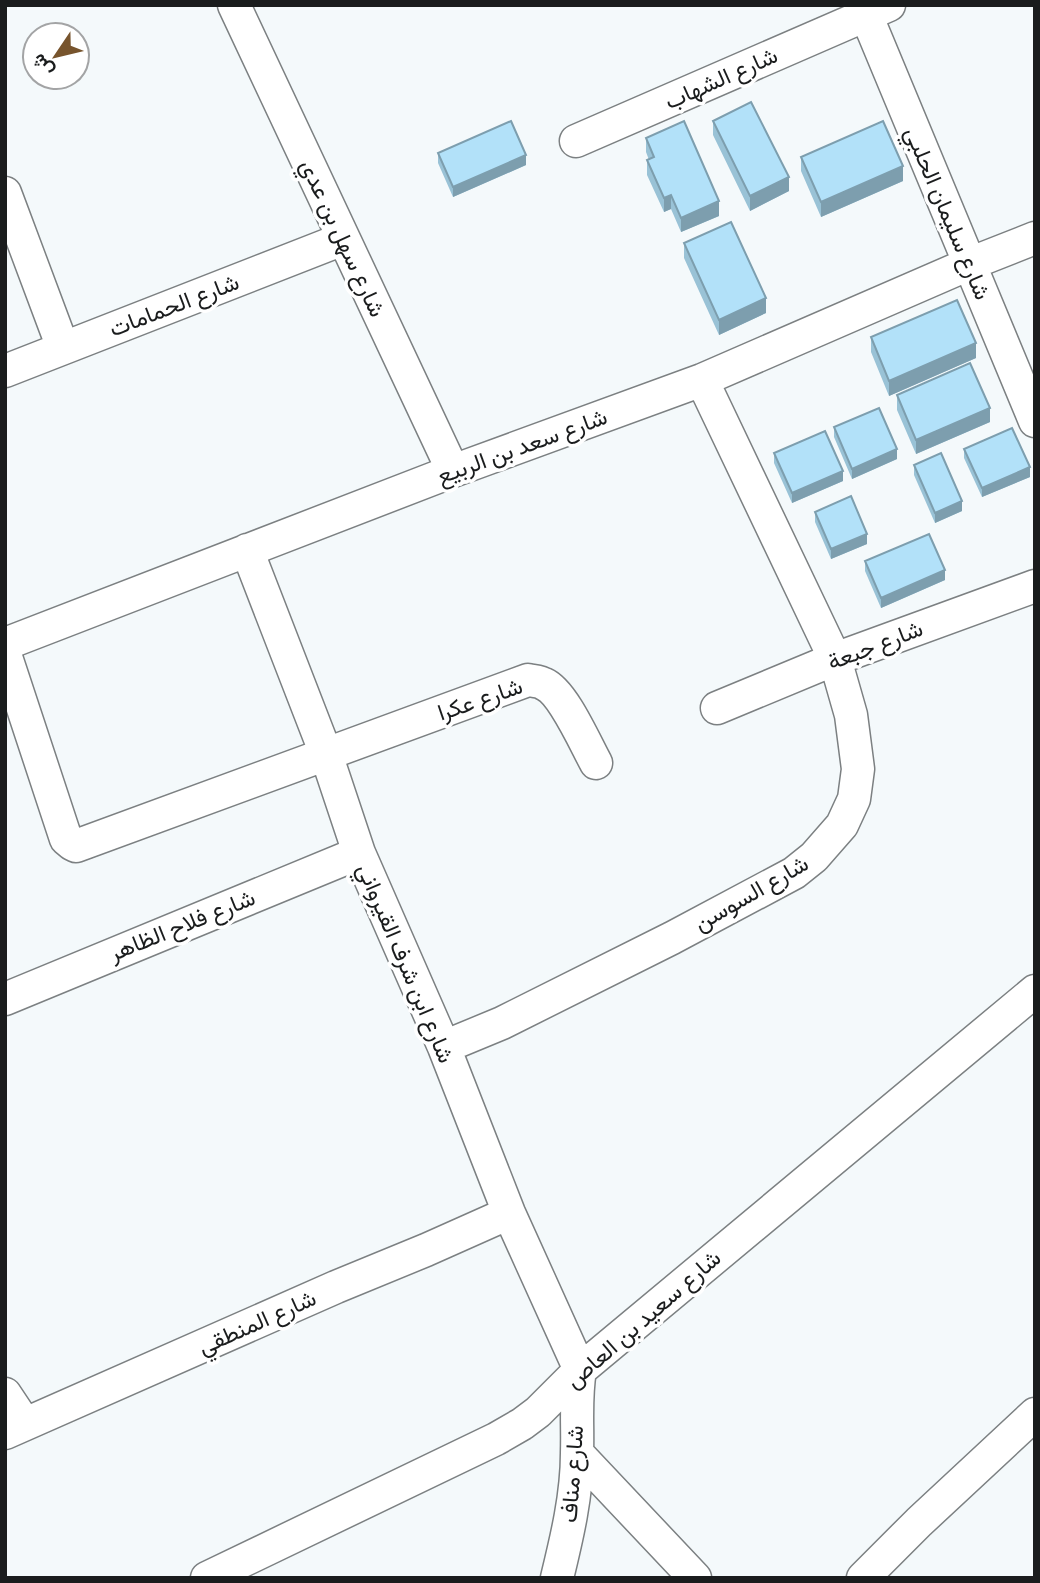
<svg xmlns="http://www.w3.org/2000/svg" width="1040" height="1583" viewBox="0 0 1040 1583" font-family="Cabin,Vazirmatn,sans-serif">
<rect width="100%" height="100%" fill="#f4f9fb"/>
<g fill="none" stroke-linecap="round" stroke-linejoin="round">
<!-- minor casing -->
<g stroke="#7c8082" stroke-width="35">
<path id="minor" d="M 234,5 L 453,471
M 862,5 L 1035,421
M 576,141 L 889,5
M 5,193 L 63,348
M 5,371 L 343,239
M 247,550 L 326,754 L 359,853 L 444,1047 L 509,1213 L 580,1370 C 575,1398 578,1425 577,1453 C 577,1495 567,1537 557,1578
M 5,644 L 453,471 L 702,380 L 969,264 L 1035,238
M 5,654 L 66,839 L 72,844 L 76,846 L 528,680 C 532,681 540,681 544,684 C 563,692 585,743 596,763
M 717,708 L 835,659 L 1035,586
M 5,999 L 359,853
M 444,1047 L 502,1023 L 672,938 L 794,873 L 814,857 L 842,825 L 854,799 L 858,769 L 851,715 L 835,659 L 702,380
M 5,1394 L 25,1424
M 5,1433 L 336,1287 L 426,1250 L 509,1213
M 577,1453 L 695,1578
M 207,1578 L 496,1439 L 522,1424 L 538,1412 L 580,1370 L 1035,991
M 863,1578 L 919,1522 L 1035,1414"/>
</g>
<!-- minor -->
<use href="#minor" stroke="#fff" stroke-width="32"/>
</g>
<!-- wall -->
<path fill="#99c2d6" d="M 713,121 L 789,191 L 750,211 L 713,135 Z
M 646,138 L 719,216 L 681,232 L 671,209 L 664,212 L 647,175 L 647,160 L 649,160 L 646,152 Z
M 438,153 L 526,165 L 453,197 L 438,163 Z
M 801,157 L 903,181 L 821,217 L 801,171 Z
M 684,243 L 766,313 L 719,335 L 684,258 Z
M 871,337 L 976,358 L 889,396 L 871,352 Z
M 897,395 L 990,422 L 916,454 L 897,410 Z
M 834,427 L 897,459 L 852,479 L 834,437 Z
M 964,449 L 1030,477 L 982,497 L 964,458 Z
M 774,453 L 843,481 L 792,503 L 774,463 Z
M 914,465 L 962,511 L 935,523 L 914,475 Z
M 815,512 L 867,544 L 831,559 L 815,522 Z
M 865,561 L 945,580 L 881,608 L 865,571 Z"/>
<!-- shaded-wall -->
<path fill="#7d9eae" d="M 526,155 L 526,165 L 453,197 L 453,187 Z
M 903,166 L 903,181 L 821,217 L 821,202 Z
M 789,177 L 789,191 L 750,211 L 750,196 Z
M 671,195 L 671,209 L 664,212 L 664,198 Z
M 719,201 L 719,216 L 681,232 L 681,218 Z
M 766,298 L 766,313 L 719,335 L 719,320 Z
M 976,343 L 976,358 L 889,396 L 889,381 Z
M 990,408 L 990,422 L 916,454 L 916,440 Z
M 897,449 L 897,459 L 852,479 L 852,469 Z
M 1030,467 L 1030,477 L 982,497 L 982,488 Z
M 843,471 L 843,481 L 792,503 L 792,493 Z
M 962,501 L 962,511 L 935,523 L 935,513 Z
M 867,534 L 867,544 L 831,559 L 831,549 Z
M 945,570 L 945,580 L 881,608 L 881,598 Z"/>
<!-- building -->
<path fill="#b2e1f9" stroke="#7d9eae" stroke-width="2" d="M 751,102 L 789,177 L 750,196 L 713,121 Z
M 511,121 L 526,155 L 453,187 L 438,153 Z
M 684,121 L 719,201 L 681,218 L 671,195 L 664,198 L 647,160 L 654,157 L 646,138 Z
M 883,121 L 903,166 L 821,202 L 801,157 Z
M 731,222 L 766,298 L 719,320 L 684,243 Z
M 957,300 L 976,343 L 889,381 L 871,337 Z
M 970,363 L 990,408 L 916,440 L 897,395 Z
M 879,408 L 897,449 L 852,469 L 834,427 Z
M 1012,428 L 1030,467 L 982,488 L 964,449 Z
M 825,431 L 843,471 L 792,493 L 774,453 Z
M 941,453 L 962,501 L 935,513 L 914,465 Z
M 851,496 L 867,534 L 831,549 L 815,512 Z
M 929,534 L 945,570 L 881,598 L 865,561 Z"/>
<g text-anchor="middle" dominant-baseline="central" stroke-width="7" stroke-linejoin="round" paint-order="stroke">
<!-- street labels -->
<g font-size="23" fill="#1a1c1d" stroke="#fff">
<text transform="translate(721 78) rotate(-24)">شارع الشهاب</text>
<text transform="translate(948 213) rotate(67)">شارع سليمان الحلبي</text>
<text transform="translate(343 238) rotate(65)">شارع سهل بن عدي</text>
<text transform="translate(174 305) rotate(-21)">شارع الحمامات</text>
<text transform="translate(522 446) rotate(-20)">شارع سعد بن الربيع</text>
<text transform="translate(875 645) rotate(-21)">شارع جبعة</text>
<text transform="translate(480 699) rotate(-19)">شارع عكرا</text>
<text transform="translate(751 893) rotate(-30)">شارع السوسن</text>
<text transform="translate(182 925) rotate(-22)">شارع فلاح الظاهر</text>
<text transform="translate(406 963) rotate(67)">شارع ابن شرف القيرواني</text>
<text transform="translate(643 1319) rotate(-41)">شارع سعيد بن العاص</text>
<text transform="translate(257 1322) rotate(-24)">شارع المنطقي</text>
<text transform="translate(572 1474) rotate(-86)">شارع مناف</text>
</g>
</g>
<!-- border -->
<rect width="1040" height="1583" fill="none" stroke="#1a1c1d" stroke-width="14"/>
<!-- north arrow -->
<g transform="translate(56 56) rotate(235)"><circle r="33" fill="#ffffff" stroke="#a3a4a5" stroke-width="2"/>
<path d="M0-5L12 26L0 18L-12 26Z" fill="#77542d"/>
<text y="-10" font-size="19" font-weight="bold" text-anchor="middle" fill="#1a1c1d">ش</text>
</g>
</svg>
